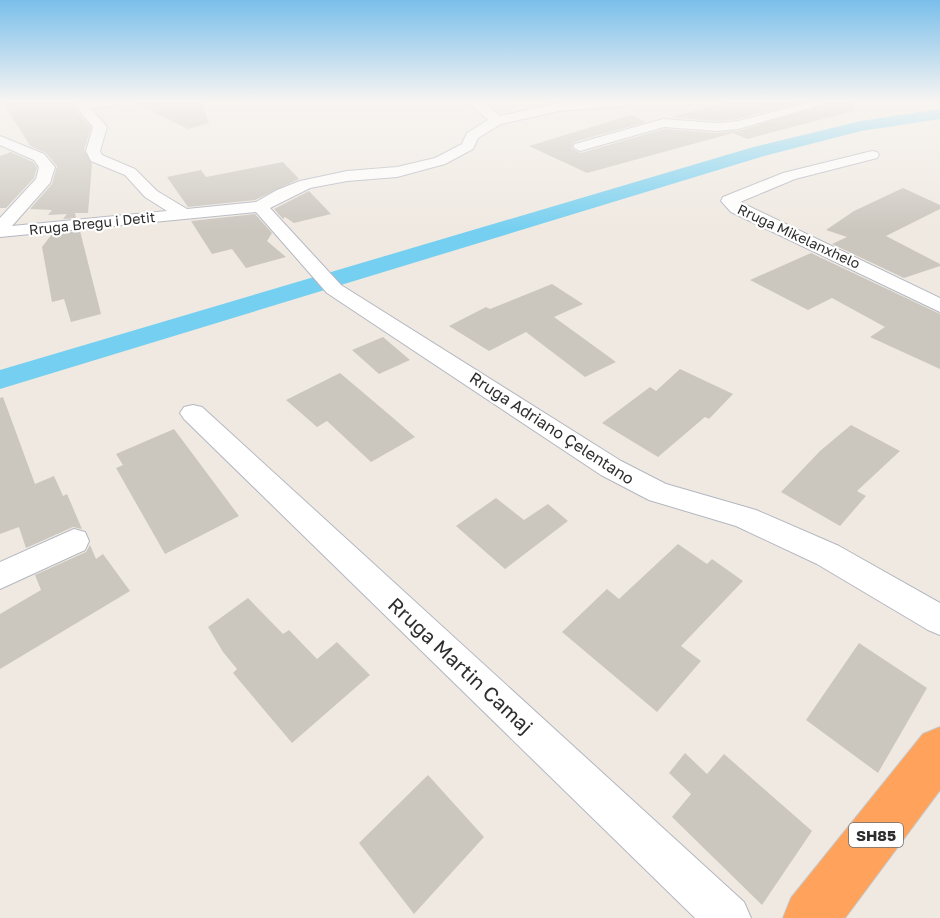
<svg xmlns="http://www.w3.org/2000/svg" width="940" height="918" viewBox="0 0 940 918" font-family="'Golos Text',sans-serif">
<rect width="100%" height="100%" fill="#efe9e1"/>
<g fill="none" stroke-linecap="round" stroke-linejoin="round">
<!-- canal -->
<path fill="#75cff0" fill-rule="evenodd" d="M 940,109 L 940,119 L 861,131 L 764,156 L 0,389 L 0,370 L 750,148 L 861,121 Z"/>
</g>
<!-- building -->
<path fill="#cbc7bf" d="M 3,102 L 76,102 L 77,111 L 91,128 L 84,150 L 92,164 L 88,213 L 75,213 L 76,218 L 63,219 L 67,214 L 48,215 L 52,210 L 30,209 L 52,184 L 57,166 L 46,153 L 30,146 Z
M 134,102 L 201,102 L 209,123 L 188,129 Z
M 729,102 L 802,102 L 738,119 L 717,121 L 671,117 Z
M 833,102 L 853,102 L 854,111 L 747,139 L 733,133 L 587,173 L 529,146 L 631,115 L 646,122 L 574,142 L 571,148 L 581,153 L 664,129 L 717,133 L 738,131 Z
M 11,152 L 33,162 L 37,167 L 34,178 L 6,208 L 0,208 L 0,156 Z
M 283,162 L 299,179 L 255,200 L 188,207 L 167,177 L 201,170 L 206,177 Z
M 903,188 L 940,205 L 940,209 L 886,236 L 940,264 L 940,266 L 904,278 L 832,244 L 847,237 L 826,230 L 854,211 Z
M 309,191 L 331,214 L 294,223 L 285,217 L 283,219 L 274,209 Z
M 255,214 L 272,233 L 267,241 L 286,257 L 246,268 L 232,249 L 212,254 L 191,221 Z
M 80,231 L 101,314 L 71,322 L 64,299 L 52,302 L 42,247 L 52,234 Z
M 811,253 L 940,314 L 940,369 L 870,337 L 885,327 L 832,298 L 808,310 L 750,280 Z
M 552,284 L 583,304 L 554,317 L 616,362 L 585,377 L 526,332 L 489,351 L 449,326 L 486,307 L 490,309 Z
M 383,337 L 410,360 L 379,374 L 352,350 Z
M 680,369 L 733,394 L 709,419 L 705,417 L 658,457 L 602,423 L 650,387 L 656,391 Z
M 340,373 L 392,417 L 415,437 L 371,462 L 327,421 L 317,427 L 286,400 Z
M 3,397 L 35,484 L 54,476 L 63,496 L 67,494 L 82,529 L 73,527 L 26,548 L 19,527 L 0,534 L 0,398 Z
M 851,425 L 900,451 L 857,491 L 866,496 L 840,526 L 781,492 L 820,451 Z
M 174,429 L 239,516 L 165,554 L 116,468 L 123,465 L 116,454 Z
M 496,498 L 524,520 L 548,504 L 568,521 L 505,569 L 456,526 Z
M 678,544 L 707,564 L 712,559 L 743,581 L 681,646 L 701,661 L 657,712 L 562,632 L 607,589 L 619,599 Z
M 90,545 L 96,559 L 103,554 L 130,591 L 0,669 L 0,614 L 41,590 L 35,575 L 86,552 Z
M 248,598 L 283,634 L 289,630 L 317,659 L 337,642 L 370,675 L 292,743 L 233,673 L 237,669 L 223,652 L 208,627 Z
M 859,643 L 927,688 L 878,773 L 806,720 Z
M 685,753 L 707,774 L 724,754 L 812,831 L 762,905 L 672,817 L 691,794 L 669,773 Z
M 428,775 L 484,837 L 414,914 L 359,843 Z"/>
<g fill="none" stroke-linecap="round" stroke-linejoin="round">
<!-- street casing -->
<g stroke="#b4b7c1" stroke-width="2">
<path id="street" d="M 79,102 L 116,102 L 110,106 L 91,108 L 107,127 L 100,151 L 102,155 L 135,169 L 157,191 L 187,209 L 256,202 L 277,190 L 300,181 L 347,171 L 397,167 L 435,158 L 462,144 L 467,133 L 488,120 L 469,102 L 483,102 L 500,116 L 559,103 L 628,102 L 622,106 L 559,111 L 501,124 L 478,138 L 473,149 L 445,164 L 397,177 L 347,181 L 310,188 L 270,208 L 341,285 L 621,461 L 666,484 L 756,510 L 839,546 L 940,603 L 940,635 L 928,630 L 817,564 L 736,526 L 649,500 L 601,475 L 327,293 L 256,212 L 0,237 L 0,218 L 36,179 L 39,167 L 34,160 L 0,145 L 0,136 L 44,154 L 55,167 L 50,183 L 12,226 L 167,211 L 145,197 L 125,175 L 91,161 L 86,151 L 93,127 L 79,110 Z
M 811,102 L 831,102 L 738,129 L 717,131 L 664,127 L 580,151 L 573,147 L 575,144 L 663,119 L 717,123 L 738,121 Z
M 872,151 L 877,152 L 879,155 L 877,158 L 795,179 L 740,202 L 940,298 L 940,312 L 731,212 L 721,201 L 723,197 L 783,173 Z
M 193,405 L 202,407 L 744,902 L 751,918 L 695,918 L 184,419 L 180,413 L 184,407 Z
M 74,529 L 85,532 L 89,541 L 85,550 L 0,589 L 0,562 Z"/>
</g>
<!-- highway casing -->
<g stroke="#c9c9c9" stroke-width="2">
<path id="highway" d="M 940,727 L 940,790 L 845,918 L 783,918 L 791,898 L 923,734 Z"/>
</g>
<!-- street -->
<use href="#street" fill="#fff" fill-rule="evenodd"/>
<!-- highway -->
<use href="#highway" fill="#ffa35c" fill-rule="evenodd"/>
</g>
<!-- sky -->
<linearGradient id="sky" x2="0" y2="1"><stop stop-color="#7abfeb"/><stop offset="0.44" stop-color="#f8f5f2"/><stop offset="1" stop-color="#f8f5f2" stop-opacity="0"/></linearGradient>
<rect width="940" height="230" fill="url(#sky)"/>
<g text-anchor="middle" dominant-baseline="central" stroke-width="4.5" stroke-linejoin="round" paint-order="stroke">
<!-- far-street labels -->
<g font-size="14" fill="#2e2e2e" stroke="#fff">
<text transform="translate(92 223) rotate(-6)">Rruga Bregu i Detit</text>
<text transform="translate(799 236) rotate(25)">Rruga Mikelanxhelo</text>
</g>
<!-- shield labels -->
<rect fill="#fff" stroke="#6d6d6d" stroke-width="1.5" x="849" y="823" width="54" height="24" rx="4.5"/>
<g font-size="15" font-weight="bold" fill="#2e2e2e">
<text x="876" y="835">SH85</text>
</g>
<!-- street labels -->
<g font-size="16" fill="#2e2e2e" stroke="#fff">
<text transform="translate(552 428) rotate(33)">Rruga Adriano Çelentano</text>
</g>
<!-- near-street labels -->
<g font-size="20" fill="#2e2e2e" stroke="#fff">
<text transform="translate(461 665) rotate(43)">Rruga Martin Camaj</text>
</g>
</g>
</svg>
